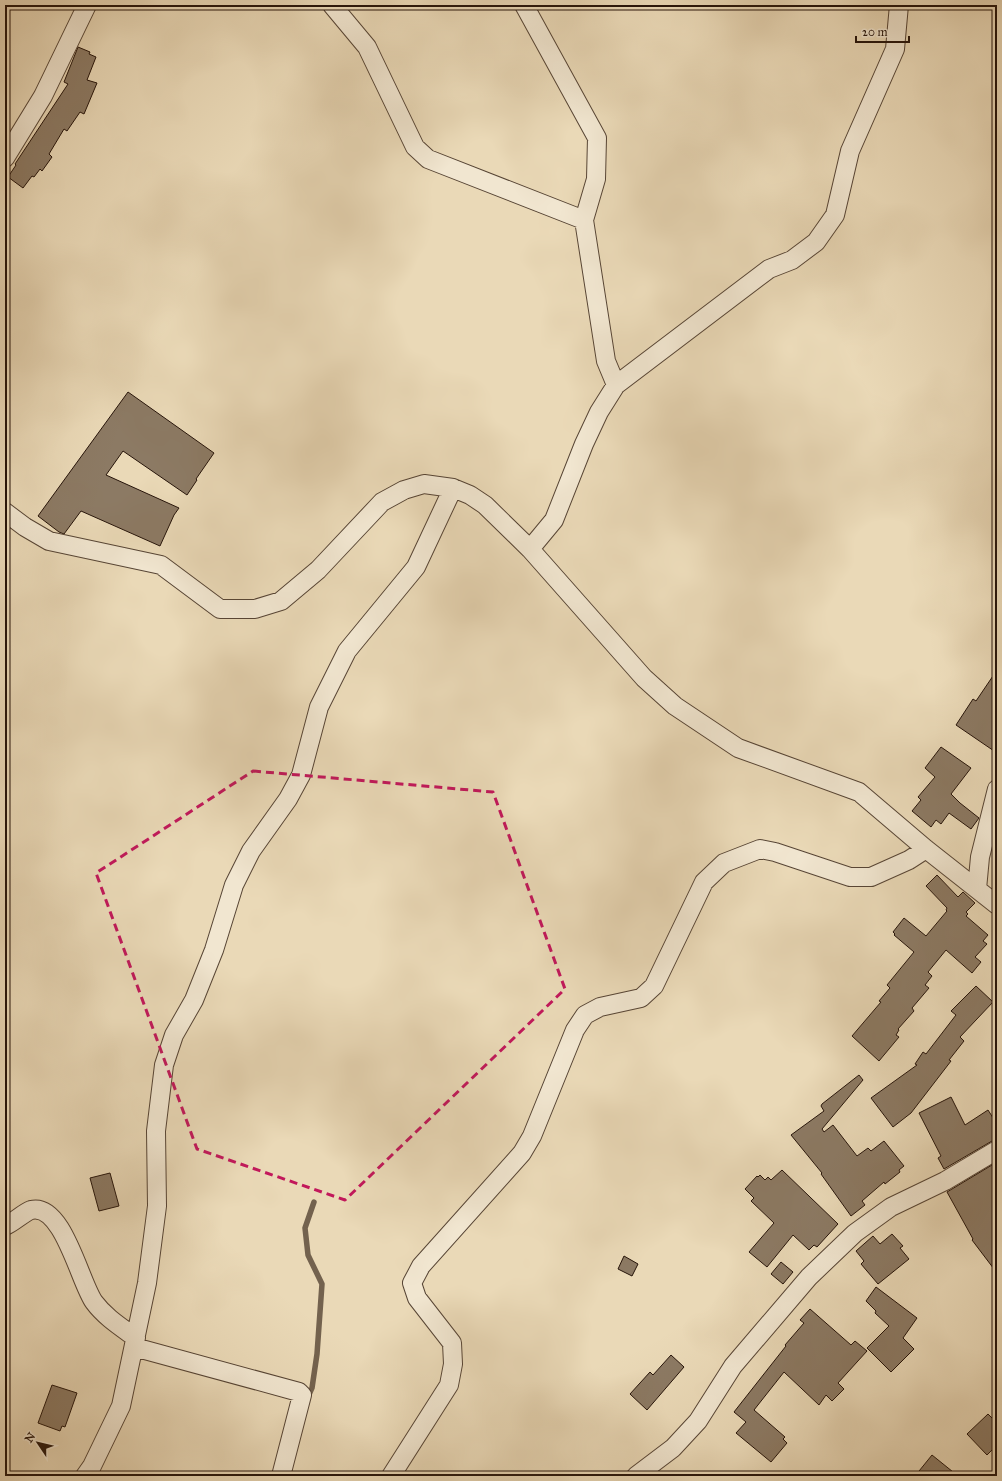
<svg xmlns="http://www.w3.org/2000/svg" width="1002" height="1481" viewBox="0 0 1002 1481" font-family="'IM FELL Great Primer',serif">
<rect width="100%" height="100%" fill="#ead9b7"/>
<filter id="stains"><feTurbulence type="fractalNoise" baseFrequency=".005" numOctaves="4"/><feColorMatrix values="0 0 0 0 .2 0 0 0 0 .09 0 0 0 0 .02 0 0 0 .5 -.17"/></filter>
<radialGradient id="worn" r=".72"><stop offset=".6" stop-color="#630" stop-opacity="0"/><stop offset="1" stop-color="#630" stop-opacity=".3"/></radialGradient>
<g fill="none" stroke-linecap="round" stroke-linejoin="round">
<!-- stream -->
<path stroke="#73624e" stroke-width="5.5" d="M 308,1397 L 312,1388 L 317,1354 L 322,1284 L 308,1255 L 305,1228 L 314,1202"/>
</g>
<!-- building -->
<path fill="#8c7a64" stroke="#26140a" d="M 78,47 L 90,52 L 89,54 L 96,57 L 87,80 L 97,83 L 84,114 L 80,112 L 67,131 L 64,129 L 49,154 L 52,157 L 42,171 L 40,169 L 34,177 L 32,176 L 23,188 L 8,177 L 16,165 L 15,164 L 68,84 L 64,82 Z
M 128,392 L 214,453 L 196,479 L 197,480 L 187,495 L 123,451 L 106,475 L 179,508 L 174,515 L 160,546 L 81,511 L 64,534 L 59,532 L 38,516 Z
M 997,670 L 997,753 L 956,725 L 973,699 L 976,701 Z
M 941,747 L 971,768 L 951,794 L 960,803 L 979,818 L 971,829 L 949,813 L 941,824 L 936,820 L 931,827 L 912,811 L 921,800 L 918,797 L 935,777 L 925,768 Z
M 937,875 L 958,897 L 963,892 L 975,903 L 966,912 L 968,914 L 966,916 L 988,935 L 983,941 L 987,944 L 975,957 L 981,962 L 972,973 L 946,950 L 928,972 L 932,976 L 925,985 L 929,988 L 912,1008 L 914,1011 L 898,1029 L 899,1030 L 896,1035 L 899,1037 L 879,1061 L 852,1036 L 881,1002 L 879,1001 L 890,988 L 887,985 L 914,952 L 894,935 L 895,934 L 893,932 L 904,918 L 926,936 L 947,911 L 946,910 L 947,908 L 926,886 Z
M 976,986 L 993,1002 L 960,1037 L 964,1041 L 949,1060 L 951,1061 L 911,1113 L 893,1127 L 871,1098 L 917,1065 L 915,1064 L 923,1052 L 926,1054 L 956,1015 L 951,1011 Z
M 859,1075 L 863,1080 L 822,1129 L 824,1132 L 833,1125 L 857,1156 L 868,1148 L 871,1151 L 884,1141 L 904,1166 L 899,1170 L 900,1172 L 885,1184 L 884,1182 L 862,1201 L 865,1205 L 851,1216 L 821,1174 L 822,1173 L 791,1135 L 824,1111 L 821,1106 L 822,1104 Z
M 951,1097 L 965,1125 L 988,1110 L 997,1124 L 997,1140 L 992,1141 L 944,1169 L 938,1158 L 941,1156 L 919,1113 Z
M 997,1162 L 997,1273 L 972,1240 L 973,1239 L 947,1192 Z
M 782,1170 L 838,1224 L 817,1247 L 814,1245 L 809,1250 L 793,1235 L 767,1267 L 749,1252 L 774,1223 L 751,1201 L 754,1198 L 745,1189 L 757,1176 L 758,1177 L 760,1175 L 765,1180 L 768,1177 L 771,1180 Z
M 110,1173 L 119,1206 L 99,1211 L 90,1178 Z
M 892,1234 L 903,1246 L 900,1248 L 909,1259 L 878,1284 L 861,1264 L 864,1261 L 856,1251 L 873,1236 L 880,1244 Z
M 624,1256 L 638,1264 L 632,1276 L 618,1269 Z
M 781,1262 L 793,1272 L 783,1284 L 771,1274 Z
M 876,1287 L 917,1318 L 903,1338 L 914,1349 L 891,1372 L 867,1348 L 889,1326 L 875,1313 L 876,1311 L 866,1301 Z
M 810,1309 L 851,1345 L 855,1341 L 867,1351 L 838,1383 L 844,1389 L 832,1401 L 826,1395 L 819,1405 L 784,1372 L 754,1410 L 785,1437 L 783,1439 L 787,1443 L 771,1462 L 736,1433 L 746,1422 L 734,1412 L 786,1346 L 785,1345 L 804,1323 L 800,1320 Z
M 671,1355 L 684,1367 L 647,1410 L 630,1394 L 650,1372 L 653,1375 Z
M 52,1385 L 77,1393 L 65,1427 L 62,1426 L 60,1431 L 38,1423 Z
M 988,1414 L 997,1423 L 997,1445 L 987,1455 L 967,1434 Z
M 932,1455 L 958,1476 L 915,1476 Z"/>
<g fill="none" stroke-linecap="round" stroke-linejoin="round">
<!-- minor casing -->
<g stroke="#574535" stroke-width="20">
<path id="minor" d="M 332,5 L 367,47 L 415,147 L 428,159 L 584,220 L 606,361 L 616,385
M 524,5 L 597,138 L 596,179 L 584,220
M 5,158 L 43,96 L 87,5
M 5,512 L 25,527 L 49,541 L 161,565 L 220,609 L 255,609 L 281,601 L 318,570 L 382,502 L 404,490 L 424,484 L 453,488 L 470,495 L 485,505 L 530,549 L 644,678 L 675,706 L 738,748 L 859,792 L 926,849 L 997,905
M 530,549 L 554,520 L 584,444 L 599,412 L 616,385 L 769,269 L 792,260 L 816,242 L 835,215 L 850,151 L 895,49 L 899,5
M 977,889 L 980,857 L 997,789
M 5,1226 C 13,1223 23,1213 31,1210 C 63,1202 80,1283 94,1302 C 105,1317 121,1327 136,1338
M 134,1347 L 299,1392 L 302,1395 L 281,1476
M 85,1476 L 92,1466 L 121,1406 L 147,1283 L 157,1206 L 156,1131 L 164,1065 L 174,1035 L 194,1000 L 214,950 L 234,885 L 251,851 L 288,799 L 301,775 L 319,707 L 347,651 L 416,567 L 453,488
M 391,1476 L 449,1385 L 453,1364 L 452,1343 L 417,1298 L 412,1283 L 421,1266 L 522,1153 L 532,1136 L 575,1030 L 585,1015 L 600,1007 L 641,998 L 654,986 L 704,882 L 724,863 L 760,849 L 775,852 L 850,877 L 871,877 L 909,860 L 926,849
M 636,1476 L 673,1448 L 698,1421 L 733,1366 L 809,1277 L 855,1233 L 891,1207 L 945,1181 L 997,1150"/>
</g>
<!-- minor -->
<use href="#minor" stroke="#f1e6d0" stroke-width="18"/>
</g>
<!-- marked area -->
<path fill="none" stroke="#c2185b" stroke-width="3" stroke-dasharray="8 5" stroke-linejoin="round" d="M 253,771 L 493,792 L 565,989 L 345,1200 L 197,1149 L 96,873 Z"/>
<!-- margin -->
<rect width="1002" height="1481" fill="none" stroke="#ead9b7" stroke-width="20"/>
<rect x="6" y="6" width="990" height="1469" fill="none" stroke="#26140a" stroke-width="2"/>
<rect x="10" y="10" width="982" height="1461" fill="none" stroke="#26140a"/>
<!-- north arrow -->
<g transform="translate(38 1443) rotate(305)" stroke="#f1e6d0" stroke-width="3" paint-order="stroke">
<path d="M0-3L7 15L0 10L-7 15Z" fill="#26140a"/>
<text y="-6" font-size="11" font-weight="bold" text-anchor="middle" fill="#26140a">N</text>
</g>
<!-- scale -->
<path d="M856 36v6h53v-6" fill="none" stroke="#26140a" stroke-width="2"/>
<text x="862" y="36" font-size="12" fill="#26140a" stroke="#f1e6d0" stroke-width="3" paint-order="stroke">20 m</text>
<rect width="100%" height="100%" filter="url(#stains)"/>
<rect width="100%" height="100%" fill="url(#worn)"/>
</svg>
